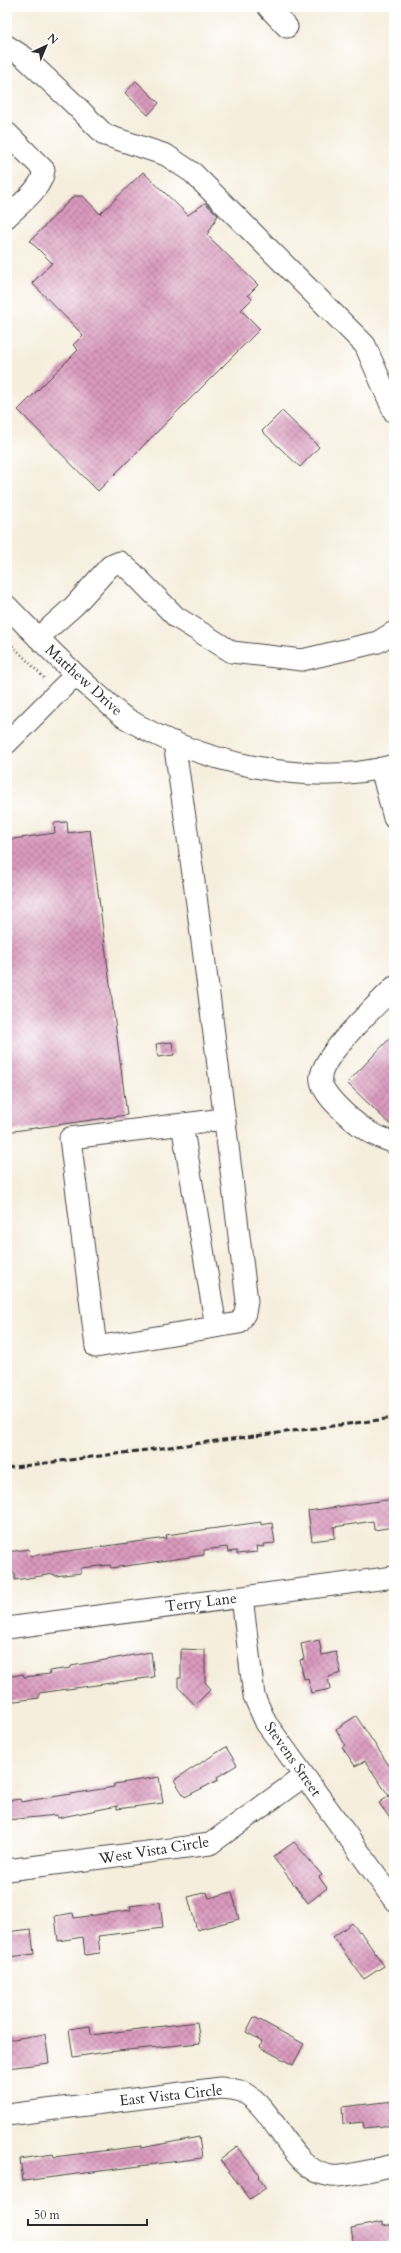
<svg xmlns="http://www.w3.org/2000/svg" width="401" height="2253" viewBox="0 0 401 2253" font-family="Cardo,serif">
<defs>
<pattern id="building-cross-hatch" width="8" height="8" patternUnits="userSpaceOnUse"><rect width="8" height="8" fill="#da9abe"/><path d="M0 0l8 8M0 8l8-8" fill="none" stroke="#b17e9b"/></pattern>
</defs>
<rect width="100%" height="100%" fill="#fff"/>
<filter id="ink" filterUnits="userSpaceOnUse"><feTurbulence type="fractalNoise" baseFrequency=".025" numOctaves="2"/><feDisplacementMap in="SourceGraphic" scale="8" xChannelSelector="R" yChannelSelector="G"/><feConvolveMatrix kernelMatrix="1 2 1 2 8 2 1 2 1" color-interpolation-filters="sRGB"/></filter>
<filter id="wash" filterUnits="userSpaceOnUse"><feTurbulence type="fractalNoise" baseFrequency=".012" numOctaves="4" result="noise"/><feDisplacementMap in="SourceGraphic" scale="16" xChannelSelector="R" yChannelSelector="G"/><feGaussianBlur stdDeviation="0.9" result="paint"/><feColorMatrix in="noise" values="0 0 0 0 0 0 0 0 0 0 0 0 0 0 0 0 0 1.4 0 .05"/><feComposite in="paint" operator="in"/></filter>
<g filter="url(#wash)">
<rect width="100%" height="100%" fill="#f6eedd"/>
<g id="blocks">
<!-- building -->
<path fill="url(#building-cross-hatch)" d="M 136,81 L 159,103 L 148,115 L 125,93 Z
M 143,172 L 188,215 L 205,203 L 218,215 L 207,235 L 258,285 L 248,295 L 252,299 L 241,310 L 260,329 L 98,491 L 18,410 L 78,350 L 73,345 L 83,335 L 32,283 L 52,263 L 30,241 L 74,196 L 83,196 L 100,214 Z
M 282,411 L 319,447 L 300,467 L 262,431 Z
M 67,822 L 68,833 L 90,830 L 127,1115 L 7,1132 L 7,840 L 55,833 L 54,823 Z
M 394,1034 L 394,1128 L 347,1083 Z
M 172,1042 L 174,1055 L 158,1057 L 156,1044 Z
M 394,1499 L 394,1527 L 374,1530 L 373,1521 L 334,1527 L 335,1538 L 312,1541 L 308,1511 Z
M 261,1522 L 261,1525 L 272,1523 L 275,1543 L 264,1544 L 265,1547 L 256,1546 L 257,1552 L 237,1554 L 237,1551 L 228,1552 L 227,1547 L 204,1550 L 204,1555 L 111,1568 L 110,1565 L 81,1568 L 81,1573 L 55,1576 L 54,1574 L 15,1580 L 15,1573 L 7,1574 L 7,1552 L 29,1549 L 30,1556 L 167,1538 L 166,1535 Z
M 319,1640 L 322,1655 L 336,1652 L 341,1673 L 328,1677 L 330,1689 L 311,1693 L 308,1678 L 304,1679 L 300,1660 L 304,1659 L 301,1644 Z
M 181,1649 L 205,1650 L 205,1682 L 211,1689 L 195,1705 L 178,1687 L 178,1678 L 181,1678 Z
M 151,1652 L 154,1677 L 39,1693 L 39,1698 L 7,1702 L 7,1677 L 23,1674 L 24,1677 L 50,1674 L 49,1671 L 71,1668 L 71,1666 Z
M 356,1716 L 394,1773 L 394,1824 L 379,1803 L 389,1796 L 365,1761 L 355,1766 L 342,1747 L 345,1745 L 336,1729 Z
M 226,1747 L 237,1765 L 217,1777 L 218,1780 L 185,1797 L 174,1780 Z
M 159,1777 L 163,1803 L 117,1809 L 117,1806 L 57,1818 L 57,1815 L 7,1820 L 7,1801 L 20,1799 L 21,1802 L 114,1787 L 114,1784 Z
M 294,1842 L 322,1875 L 319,1877 L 327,1888 L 308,1903 L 273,1857 Z
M 207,1892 L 209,1898 L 232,1892 L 239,1919 L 197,1930 L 188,1897 Z
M 160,1902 L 163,1928 L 98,1936 L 100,1953 L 85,1955 L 83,1937 L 58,1941 L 55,1916 L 73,1913 L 74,1918 L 131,1910 L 130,1906 Z
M 352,1923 L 359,1932 L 360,1931 L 384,1966 L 364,1979 L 333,1937 Z
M 31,1929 L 34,1954 L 9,1957 L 9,1953 L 7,1953 L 7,1932 Z
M 254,2017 L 304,2044 L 293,2065 L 260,2047 L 262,2041 L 246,2032 Z
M 197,2022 L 200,2043 L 107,2052 L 73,2057 L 69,2029 L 90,2026 L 91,2035 Z
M 45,2034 L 49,2063 L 7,2068 L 7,2040 Z
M 394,2101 L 394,2125 L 364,2128 L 363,2122 L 343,2124 L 342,2107 Z
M 199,2137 L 202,2158 L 23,2181 L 20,2159 L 53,2154 L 54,2157 L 141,2146 L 141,2148 Z
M 237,2147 L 260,2175 L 258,2177 L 266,2188 L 250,2199 L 220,2160 Z
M 383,2222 L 383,2226 L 394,2224 L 394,2246 L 354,2246 L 351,2228 Z"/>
</g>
</g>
<g filter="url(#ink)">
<use href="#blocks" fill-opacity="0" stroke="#494846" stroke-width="1"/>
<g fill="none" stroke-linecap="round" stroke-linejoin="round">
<!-- minor casing -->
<g stroke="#494846" stroke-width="23">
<path id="minor" d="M 268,7 L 287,27
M 7,46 L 24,57 L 73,103 L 105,135 L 166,155 L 193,173 L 365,345 L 394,412
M 7,133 L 44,170 C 42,189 20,204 7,217
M 7,606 C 36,636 65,666 96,693 C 105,700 114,710 124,717 C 197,762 310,789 394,765
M 38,638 L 74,606 L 110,566 L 120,562 L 133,573 L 176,617 L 232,652 L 302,660 L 378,642 L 394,632
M 174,742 C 202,928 224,1114 247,1301 L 245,1313 L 239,1323 L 96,1347 L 70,1138 L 224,1119
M 7,743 L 75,675
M 381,768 L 394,818
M 394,987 C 376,1006 325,1052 321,1076 C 317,1092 354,1122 366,1130 C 374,1136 385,1139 394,1143
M 182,1124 L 214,1315
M 242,1597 L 254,1696 L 266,1723 L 394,1900
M 7,1628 L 394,1577
M 7,1870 L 210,1844 L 304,1776
M 7,2115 L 221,2088 C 228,2089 239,2089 245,2093 C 277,2111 291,2171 331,2176 C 341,2178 381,2168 394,2165"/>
</g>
<!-- path -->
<path stroke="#494846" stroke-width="2.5" stroke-dasharray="1 3" stroke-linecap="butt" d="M 7,640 L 46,680"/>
<!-- minor -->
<use href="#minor" stroke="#fff" stroke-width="21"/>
<!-- rail -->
<path stroke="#2b2b2b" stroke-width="3" stroke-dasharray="6 3" stroke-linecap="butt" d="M 7,1468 L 394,1418"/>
</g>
</g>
<g text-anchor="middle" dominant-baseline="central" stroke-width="3.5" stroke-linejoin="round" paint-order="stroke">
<!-- street labels -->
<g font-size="15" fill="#2b2b2b" stroke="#fff">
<text transform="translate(84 680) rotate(42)">Matthew Drive</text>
<text transform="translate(201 1602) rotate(-7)">Terry Lane</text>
<text transform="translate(293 1759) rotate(55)">Stevens Street</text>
<text transform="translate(154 1850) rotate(-9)">West Vista Circle</text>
<text transform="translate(171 2095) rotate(-6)">East Vista Circle</text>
</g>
</g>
<!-- margin -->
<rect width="401" height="2253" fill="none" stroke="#fff" stroke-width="24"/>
<!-- north arrow -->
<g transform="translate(46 46) rotate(44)" stroke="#ffffff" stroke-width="3" paint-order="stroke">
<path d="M0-3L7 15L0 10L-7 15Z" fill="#2b2b2b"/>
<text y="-6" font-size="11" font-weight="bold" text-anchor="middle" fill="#2b2b2b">N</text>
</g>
<!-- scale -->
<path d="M28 2219v6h119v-6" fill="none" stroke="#2b2b2b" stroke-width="2"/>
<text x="34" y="2219" font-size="12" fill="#2b2b2b" stroke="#ffffff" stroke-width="3" paint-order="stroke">50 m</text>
</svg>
